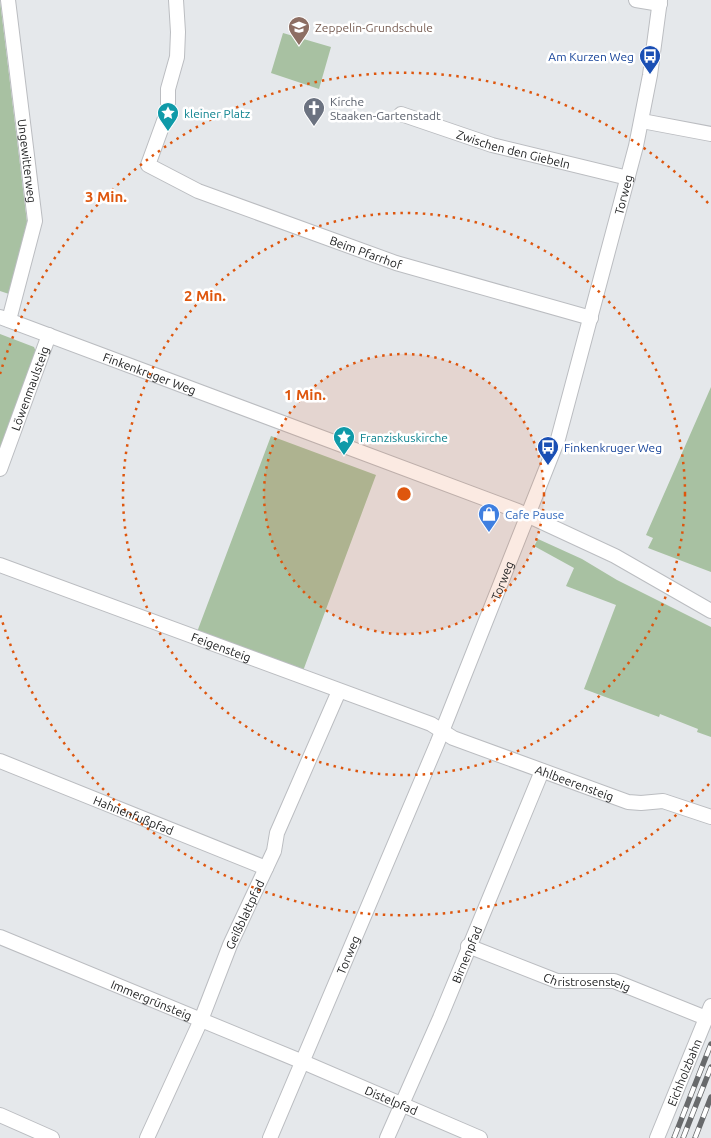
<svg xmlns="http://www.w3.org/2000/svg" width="711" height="1138" viewBox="0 0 711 1138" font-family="Ubuntu,sans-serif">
<rect width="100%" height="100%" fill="#e5e8eb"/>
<!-- green -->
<path fill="#a8c1a2" d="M 0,1 L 27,222 L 9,294 L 0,291 Z
M 283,33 L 331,47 L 319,89 L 271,73 Z
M 0,334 L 34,347 L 37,354 L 0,453 Z
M 711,387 L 711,572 L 648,548 L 653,538 L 646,535 Z
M 271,436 L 376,475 L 303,671 L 197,632 Z
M 538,539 L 582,559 L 617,580 L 711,627 L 711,737 L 697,732 L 698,729 L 660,714 L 659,717 L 584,689 L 616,605 L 566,586 L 574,568 L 534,546 Z"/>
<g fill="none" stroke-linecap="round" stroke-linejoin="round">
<!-- minor casing -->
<g stroke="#bbbdc1" stroke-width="16">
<g id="minor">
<path id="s1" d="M 8,0 L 35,221 L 9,320"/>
<path id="s2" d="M 176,0 L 178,32 L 177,57 L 168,89 L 168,110 L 148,165 L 198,191 L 396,263 L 591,318"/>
<path d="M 636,0 L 660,4"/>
<path id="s3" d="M 401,114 L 492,145 L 628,178"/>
<path d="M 642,121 L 711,134"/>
<path id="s4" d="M 0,317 L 518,511 L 615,556 L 711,611"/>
<path id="s5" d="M 0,469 L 49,335"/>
<path id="s6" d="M 0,565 L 431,724 L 453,738 L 628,802 L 641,803 L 663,801 L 711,817"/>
<path id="s7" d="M 0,761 L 266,868"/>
<path id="s8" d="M 0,937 L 303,1062 L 480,1138"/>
<path id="s9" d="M 468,946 L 557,981 L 614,981 L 706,1018"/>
<path d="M 0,1115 L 52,1138"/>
<path id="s10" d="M 147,1138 L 201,1020 L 230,945 L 274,851 L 277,833 L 339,691"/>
<path id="s11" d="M 270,1138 L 437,744 L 558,439 L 636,146 L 650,75 L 660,0"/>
<path id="s12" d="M 387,1138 L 440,1018 L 542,771"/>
<path id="s13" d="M 657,1138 L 711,1006"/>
</g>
</g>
<!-- minor -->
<use href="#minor" stroke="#fff" stroke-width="14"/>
<!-- rail casing -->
<g stroke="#686a6c" stroke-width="5.5">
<path id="rail" d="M 674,1138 L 711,1044
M 683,1138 L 711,1067
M 695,1138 L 711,1097"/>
</g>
<!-- rail -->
<use href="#rail" stroke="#fff" stroke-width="4" stroke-dasharray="11" stroke-linecap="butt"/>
</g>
<!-- distance rings -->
<circle cx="404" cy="494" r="140" fill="#de560d" fill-opacity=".12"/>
<g fill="none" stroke="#de560d" stroke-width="2.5" stroke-dasharray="2.5 5">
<circle cx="404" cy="494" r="140"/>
<circle cx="404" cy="494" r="281"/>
<path d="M709 784A421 421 0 0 1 0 614M0 374A421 421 0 0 1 709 204"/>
</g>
<!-- icons -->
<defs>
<g id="school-pin" transform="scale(1.125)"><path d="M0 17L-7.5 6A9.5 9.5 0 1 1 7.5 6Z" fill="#8d6e63" stroke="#fff"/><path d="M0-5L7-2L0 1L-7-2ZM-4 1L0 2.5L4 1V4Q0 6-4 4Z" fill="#fff"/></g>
<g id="bus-pin" transform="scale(1.125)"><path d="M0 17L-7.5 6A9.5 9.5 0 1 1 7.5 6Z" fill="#1a4fb4" stroke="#fff"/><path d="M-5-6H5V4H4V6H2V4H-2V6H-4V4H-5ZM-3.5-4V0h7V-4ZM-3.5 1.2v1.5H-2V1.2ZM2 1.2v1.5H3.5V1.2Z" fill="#fff"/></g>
<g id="church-pin" transform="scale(1.125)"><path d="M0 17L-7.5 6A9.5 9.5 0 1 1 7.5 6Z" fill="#6b7280" stroke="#fff"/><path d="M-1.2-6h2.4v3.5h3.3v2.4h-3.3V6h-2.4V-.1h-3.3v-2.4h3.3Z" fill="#fff"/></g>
<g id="sight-pin" transform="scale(1.125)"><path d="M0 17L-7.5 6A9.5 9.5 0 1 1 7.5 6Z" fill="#0f9aa8" stroke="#fff"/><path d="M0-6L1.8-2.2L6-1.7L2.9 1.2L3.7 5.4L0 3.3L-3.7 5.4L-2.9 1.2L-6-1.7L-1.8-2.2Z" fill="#fff"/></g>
<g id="shop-pin" transform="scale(1.125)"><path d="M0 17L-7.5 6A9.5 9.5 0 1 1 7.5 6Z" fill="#3f7fe0" stroke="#fff"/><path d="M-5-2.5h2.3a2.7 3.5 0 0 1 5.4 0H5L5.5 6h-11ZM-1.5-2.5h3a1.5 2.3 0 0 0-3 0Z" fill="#fff"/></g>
</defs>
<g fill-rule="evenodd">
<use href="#school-pin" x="299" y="27"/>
<use href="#bus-pin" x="650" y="56"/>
<use href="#church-pin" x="314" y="108"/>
<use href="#sight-pin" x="168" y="113"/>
<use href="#sight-pin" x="344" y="437"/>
<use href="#bus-pin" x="548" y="447"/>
<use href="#shop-pin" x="489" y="514"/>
</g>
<g text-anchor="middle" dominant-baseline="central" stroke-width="5" stroke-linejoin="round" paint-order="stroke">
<!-- education labels -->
<g font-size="12" fill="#785e54" stroke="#fff" text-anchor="start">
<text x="315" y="27">Zeppelin-Grundschule</text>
</g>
<!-- transit labels -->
<g font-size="12" fill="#164399" stroke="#fff" text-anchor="end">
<text x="634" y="56">Am Kurzen Weg</text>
<text x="564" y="447" text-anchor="start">Finkenkruger Weg</text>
</g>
<!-- worship labels -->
<g font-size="12" fill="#5b616d" stroke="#fff" text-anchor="start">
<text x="330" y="101">Kirche<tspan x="330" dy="14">Staaken-Gartenstadt</tspan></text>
</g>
<!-- culture labels -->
<g font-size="12" fill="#0d838f" stroke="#fff" text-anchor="start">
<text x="184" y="113">kleiner Platz</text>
<text x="360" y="437">Franziskuskirche</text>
</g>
<!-- street labels -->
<g font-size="12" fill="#1c1d1e" stroke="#fff">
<text stroke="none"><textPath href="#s3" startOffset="118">Zwischen den Giebeln</textPath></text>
<text stroke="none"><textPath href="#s1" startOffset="162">Ungewitterweg</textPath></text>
<text stroke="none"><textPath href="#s11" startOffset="1009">Torweg</textPath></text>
<text stroke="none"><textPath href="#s2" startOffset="405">Beim Pfarrhof</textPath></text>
<text stroke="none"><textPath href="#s4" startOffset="160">Finkenkruger Weg</textPath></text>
<text stroke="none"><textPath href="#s5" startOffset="86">Löwenmaulsteig</textPath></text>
<text stroke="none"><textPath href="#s11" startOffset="604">Torweg</textPath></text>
<text stroke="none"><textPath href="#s6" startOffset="236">Feigensteig</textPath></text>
<text stroke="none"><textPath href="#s6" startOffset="615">Ahlbeerensteig</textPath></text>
<text stroke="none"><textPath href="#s7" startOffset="144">Hahnenfußpfad</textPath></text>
<text stroke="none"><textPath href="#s10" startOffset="244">Geißblattpfad</textPath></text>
<text stroke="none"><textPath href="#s11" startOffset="199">Torweg</textPath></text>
<text stroke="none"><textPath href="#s12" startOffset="200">Birnenpfad</textPath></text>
<text stroke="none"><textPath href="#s9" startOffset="126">Christrosensteig</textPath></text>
<text stroke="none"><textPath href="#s8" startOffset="164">Immergrünsteig</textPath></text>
<text stroke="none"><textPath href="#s13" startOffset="71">Eichholzbahn</textPath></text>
<text stroke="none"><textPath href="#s8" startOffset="424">Distelpfad</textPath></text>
</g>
<!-- shop labels -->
<g font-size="12" fill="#366cbe" stroke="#fff" text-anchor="start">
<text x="505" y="514">Cafe Pause</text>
</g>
</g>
<circle cx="404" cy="494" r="8" fill="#de560d" stroke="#fff" stroke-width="2.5"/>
<g font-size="15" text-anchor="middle" font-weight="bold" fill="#de560d" stroke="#fff" stroke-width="5" stroke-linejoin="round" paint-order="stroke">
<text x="106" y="202">3 Min.</text>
<text x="205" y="301">2 Min.</text>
<text x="305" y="400">1 Min.</text>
</g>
</svg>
